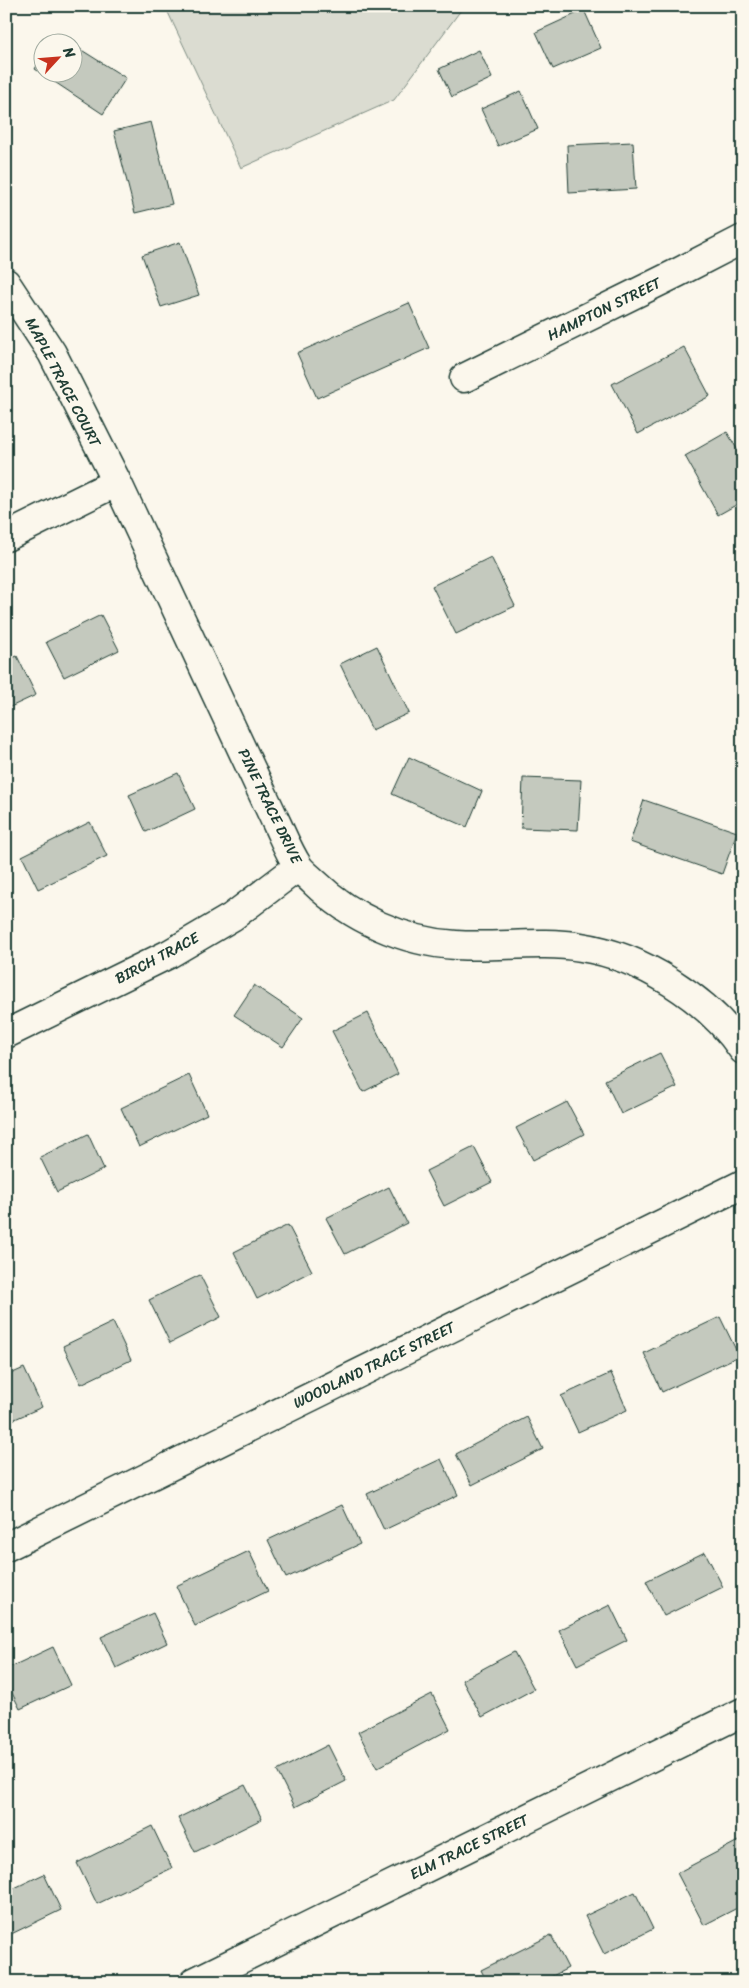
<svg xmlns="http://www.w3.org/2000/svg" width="749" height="1988" viewBox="0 0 749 1988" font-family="Sriracha,sans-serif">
<rect width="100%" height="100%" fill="#fbf7ec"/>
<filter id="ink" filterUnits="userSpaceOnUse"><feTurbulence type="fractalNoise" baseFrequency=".02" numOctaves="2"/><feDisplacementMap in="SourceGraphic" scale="10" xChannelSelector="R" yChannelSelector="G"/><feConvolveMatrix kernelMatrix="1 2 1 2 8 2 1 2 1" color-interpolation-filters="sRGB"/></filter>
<g filter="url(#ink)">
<!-- green -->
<path fill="#dbdcd1" stroke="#7d8c82" d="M 165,6 L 464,6 L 394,100 L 241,168 Z"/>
<!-- building -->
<path fill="#c4c9be" stroke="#1f3d34" d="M 584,10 L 601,48 L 553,69 L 536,32 Z
M 58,34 L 71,42 L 52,42 Z
M 6,43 L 12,74 L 6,75 Z
M 72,44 L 126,78 L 103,114 L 35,69 L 42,57 L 42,72 L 72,72 Z
M 479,50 L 492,78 L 452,97 L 439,69 Z
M 521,91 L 538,129 L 498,146 L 481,109 Z
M 151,122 L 172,204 L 135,213 L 114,131 Z
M 633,142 L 636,189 L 569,193 L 567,145 Z
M 180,242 L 199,295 L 161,307 L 142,255 Z
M 409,303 L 429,348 L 317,398 L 297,353 Z
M 684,347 L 710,396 L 638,434 L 612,384 Z
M 727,432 L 743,459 L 743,501 L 718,515 L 685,456 Z
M 491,557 L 515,606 L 456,634 L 432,586 Z
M 101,615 L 119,650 L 64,677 L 46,642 Z
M 377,646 L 409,713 L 372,730 L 340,664 Z
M 17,656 L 36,695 L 6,709 L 6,661 Z
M 409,757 L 482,791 L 467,827 L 392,794 Z
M 178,773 L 195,809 L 146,832 L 129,795 Z
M 523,778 L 581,780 L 578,830 L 521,828 Z
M 644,800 L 737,832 L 722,874 L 630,842 Z
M 90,822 L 107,856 L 38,889 L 22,856 Z
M 254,985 L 303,1018 L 283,1047 L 234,1015 Z
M 368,1013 L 398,1074 L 363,1092 L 332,1031 Z
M 660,1053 L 677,1087 L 621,1114 L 605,1080 Z
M 189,1075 L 207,1114 L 139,1147 L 121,1108 Z
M 567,1102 L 584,1134 L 533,1160 L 516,1128 Z
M 88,1134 L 104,1169 L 57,1192 L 40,1157 Z
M 474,1147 L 492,1182 L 444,1206 L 426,1171 Z
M 389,1187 L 407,1223 L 345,1254 L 326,1218 Z
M 288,1225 L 312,1271 L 257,1299 L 234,1252 Z
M 200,1275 L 221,1317 L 170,1343 L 149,1300 Z
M 720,1317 L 739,1356 L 662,1392 L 644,1353 Z
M 113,1322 L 131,1360 L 81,1384 L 63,1346 Z
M 24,1368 L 42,1407 L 6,1423 L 6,1376 Z
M 611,1373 L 627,1410 L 578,1432 L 561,1396 Z
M 527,1417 L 543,1449 L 472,1485 L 456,1454 Z
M 441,1459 L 458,1495 L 384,1530 L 367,1494 Z
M 342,1505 L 360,1544 L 286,1578 L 268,1540 Z
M 249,1551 L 268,1591 L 195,1626 L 176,1586 Z
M 705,1552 L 723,1587 L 664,1616 L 646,1581 Z
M 610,1605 L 627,1640 L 577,1665 L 559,1630 Z
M 153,1613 L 167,1643 L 116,1668 L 101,1637 Z
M 53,1647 L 71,1685 L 20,1709 L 6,1681 L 6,1669 Z
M 514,1652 L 534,1689 L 482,1717 L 462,1680 Z
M 432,1694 L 450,1729 L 377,1768 L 358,1732 Z
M 328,1745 L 346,1781 L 295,1807 L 277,1771 Z
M 245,1785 L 262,1819 L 195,1852 L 178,1818 Z
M 152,1826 L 172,1868 L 97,1904 L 77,1863 Z
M 740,1840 L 743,1846 L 743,1905 L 704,1925 L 677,1873 Z
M 44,1874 L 61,1910 L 7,1936 L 6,1892 Z
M 635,1892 L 653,1929 L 604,1954 L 585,1916 Z
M 551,1935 L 568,1968 L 541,1982 L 487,1982 L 481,1970 Z"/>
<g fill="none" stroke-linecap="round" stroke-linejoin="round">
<!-- minor casing -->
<g stroke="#1f3d34" stroke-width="31">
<path id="minor" d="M 6,283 L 52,353 L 117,482 L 274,818 C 282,834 288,851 298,866 C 302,872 309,877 314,882 C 351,918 404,942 456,945 C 497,948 540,940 581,947 C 641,956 709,999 743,1050
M 464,378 L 677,273 L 743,239
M 6,537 L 117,482
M 6,1034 L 169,954 L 232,917 L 298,867
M 6,1547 L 743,1184
M 194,1982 L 743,1712"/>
</g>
<!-- minor -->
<use href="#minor" stroke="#fbf7ec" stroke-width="28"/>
</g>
</g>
<g text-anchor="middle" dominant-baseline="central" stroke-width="4.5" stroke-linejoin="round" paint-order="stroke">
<!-- street labels -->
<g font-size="15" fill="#1f3d34" stroke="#fbf7ec">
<text transform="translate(604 309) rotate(-26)">HAMPTON STREET</text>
<text transform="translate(63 382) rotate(62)">MAPLE TRACE COURT</text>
<text transform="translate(270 806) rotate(64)">PINE TRACE DRIVE</text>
<text transform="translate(157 958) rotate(-28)">BIRCH TRACE</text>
<text transform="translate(374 1365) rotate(-26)">WOODLAND TRACE STREET</text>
<text transform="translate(469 1847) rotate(-26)">ELM TRACE STREET</text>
</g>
</g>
<!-- margin -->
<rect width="749" height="1988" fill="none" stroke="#fbf7ec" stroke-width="25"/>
<rect x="12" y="12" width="724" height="1963" fill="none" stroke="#1f3d34" stroke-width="2" filter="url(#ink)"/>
<!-- north arrow -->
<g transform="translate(58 58) rotate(64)"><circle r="24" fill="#fbf7ec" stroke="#a3ada2"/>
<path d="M0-4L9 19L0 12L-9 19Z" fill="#c8321e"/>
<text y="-8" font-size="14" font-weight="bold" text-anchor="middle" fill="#1f3d34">N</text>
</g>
</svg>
